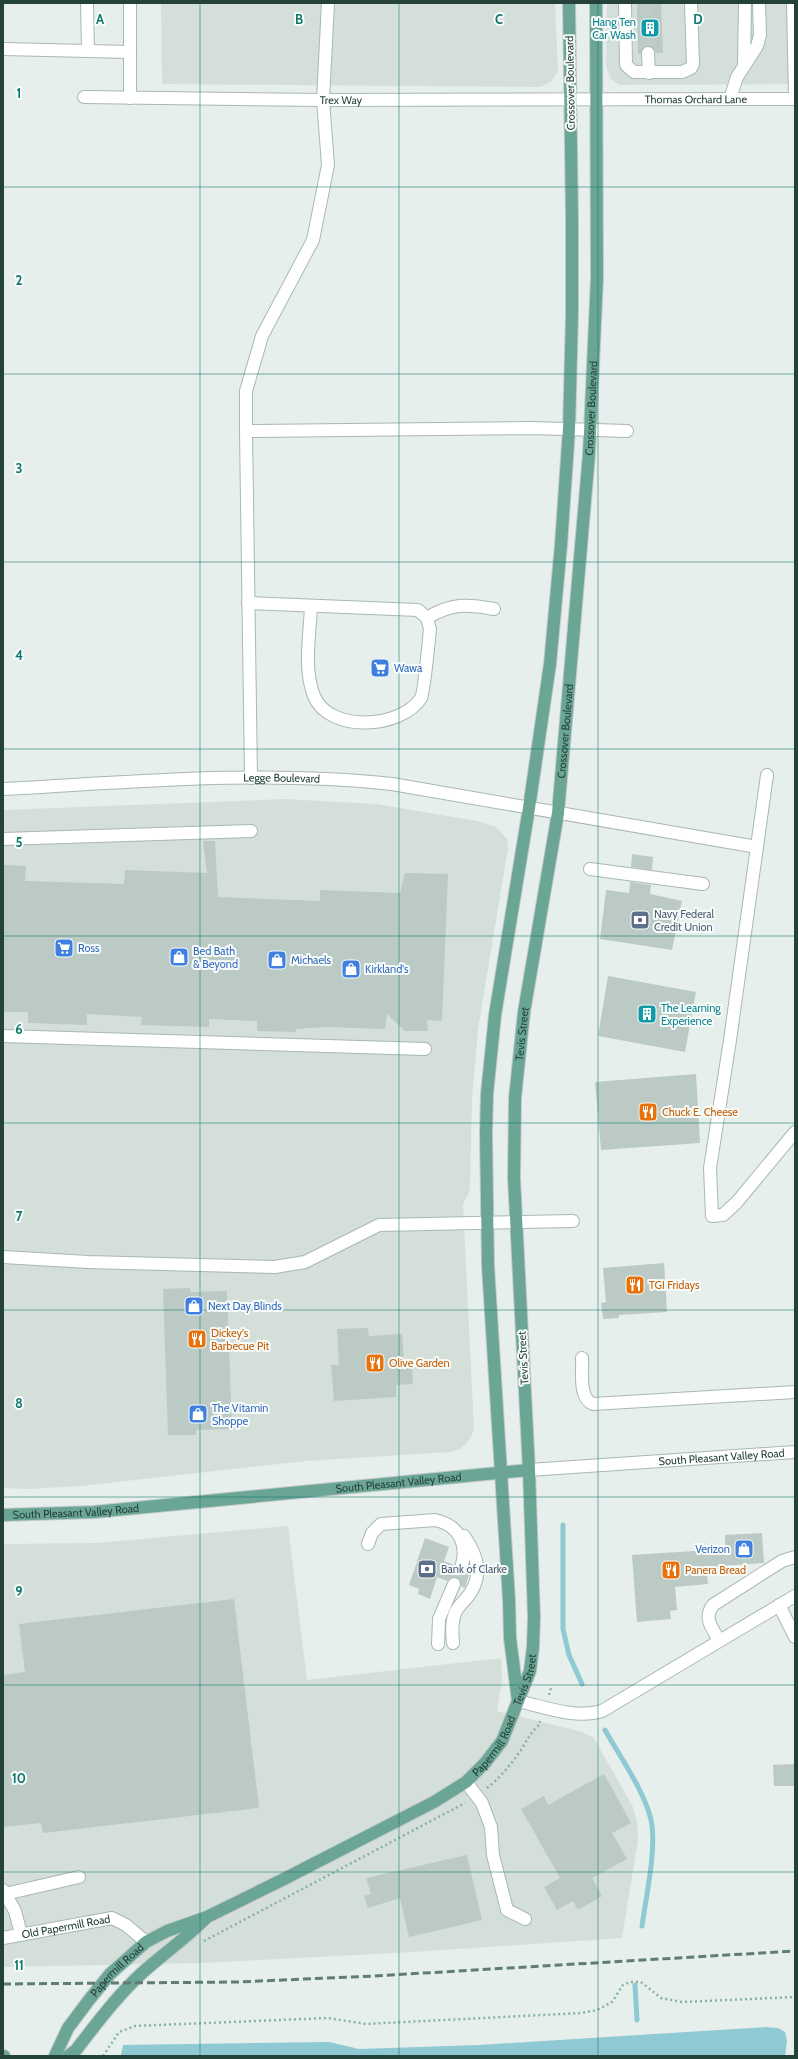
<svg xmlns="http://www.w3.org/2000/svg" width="798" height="2059" viewBox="0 0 798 2059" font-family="Cabin,sans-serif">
<rect width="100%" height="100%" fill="#e6efeb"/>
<!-- built -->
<path fill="#d4dfda" d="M 161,3 L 555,3 L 558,72 L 551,82 L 540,87 L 162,84 Z
M 607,3 L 795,3 L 795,84 L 620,85 L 611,79 L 606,67 Z
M 285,799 L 376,804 L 477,821 L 496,827 L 507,839 L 508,848 L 478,1029 L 472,1099 L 470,1186 L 469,1193 L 463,1204 L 474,1429 L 471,1437 L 466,1444 L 460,1449 L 450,1452 L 306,1461 L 81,1486 L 28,1489 L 3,1488 L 3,810 Z
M 288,1526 L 307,1680 L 501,1658 L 502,1681 L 497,1711 L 579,1731 L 594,1738 L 633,1807 L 637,1822 L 638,1840 L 622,1938 L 414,1952 L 202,1963 L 3,1967 L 3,1544 L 96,1543 Z"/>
<!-- water -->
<path fill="#8ec9d4" d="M 766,2027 L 778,2028 L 785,2032 L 787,2041 L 785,2056 L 121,2055 L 123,2045 L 329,2042 L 359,2049 L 478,2045 Z"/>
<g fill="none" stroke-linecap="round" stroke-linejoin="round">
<!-- stream -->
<path stroke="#8ec9d4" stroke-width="5" d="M 563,1525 L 563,1629 L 569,1655 L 582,1684
M 605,1730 C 619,1755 645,1792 651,1820 C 657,1847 646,1897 642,1926
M 635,1985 L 637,2020"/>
</g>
<!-- building -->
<path fill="#bbcac4" d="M 637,3 L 661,3 L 663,53 L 656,53 L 654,49 L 648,46 L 644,47 L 641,54 L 638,54 Z
M 203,841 L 215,841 L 218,897 L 320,901 L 320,890 L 400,893 L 405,873 L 448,874 L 442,1021 L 427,1020 L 428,1031 L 405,1031 L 387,1014 L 385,1029 L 327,1027 L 296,1029 L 296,1032 L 257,1031 L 257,1021 L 209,1019 L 209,1027 L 141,1025 L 142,1017 L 87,1014 L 87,1025 L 28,1023 L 28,1012 L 3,1012 L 3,865 L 26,866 L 25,881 L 124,884 L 125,870 L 207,873 Z
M 632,854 L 653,857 L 652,870 L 631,867 Z
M 630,882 L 651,885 L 650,894 L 682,901 L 672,950 L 600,939 L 606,890 L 629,893 Z
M 608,976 L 696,992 L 685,1052 L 598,1036 Z
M 696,1074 L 700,1143 L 601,1150 L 595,1082 Z
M 664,1263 L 667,1312 L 619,1315 L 619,1318 L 603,1319 L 601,1303 L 606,1302 L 603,1268 Z
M 190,1288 L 191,1292 L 227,1291 L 232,1429 L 196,1430 L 196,1435 L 168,1435 L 163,1289 Z
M 368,1328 L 369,1336 L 402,1334 L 404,1361 L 412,1361 L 413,1384 L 396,1385 L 396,1397 L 334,1401 L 331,1365 L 339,1365 L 337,1329 Z
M 762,1533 L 764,1563 L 706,1567 L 708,1584 L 675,1587 L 677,1610 L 670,1611 L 671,1619 L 637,1622 L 632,1555 L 725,1549 L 725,1535 Z
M 425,1538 L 449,1547 L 444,1561 L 454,1565 L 456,1574 L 463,1575 L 470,1571 L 465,1588 L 461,1586 L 460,1580 L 457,1577 L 450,1578 L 447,1581 L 437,1577 L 430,1599 L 418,1594 L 419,1589 L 409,1585 Z
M 234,1599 L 259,1808 L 43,1833 L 41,1823 L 3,1827 L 3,1675 L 25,1672 L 19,1624 Z
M 795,1764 L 795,1786 L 774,1786 L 773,1765 Z
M 604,1774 L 631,1823 L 612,1833 L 627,1859 L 592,1878 L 602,1896 L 578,1910 L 573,1901 L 557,1910 L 544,1887 L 560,1878 L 521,1809 L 544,1796 L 548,1805 Z
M 467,1855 L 482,1920 L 409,1937 L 400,1898 L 368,1908 L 364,1896 L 371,1894 L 366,1878 Z"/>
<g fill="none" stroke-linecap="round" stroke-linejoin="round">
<!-- minor-tunnel -->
<path stroke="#bfccc8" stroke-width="12" stroke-dasharray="12 6" stroke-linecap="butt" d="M 646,3 L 648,53
M 454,1584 L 461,1568"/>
<!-- minor casing -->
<g stroke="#a8b8b2" stroke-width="14">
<g id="minor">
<path d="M 87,3 L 88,51"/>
<path d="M 130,3 L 130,98"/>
<path d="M 625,3 L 626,65 L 634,72 L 682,72 L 691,68 L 693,64 L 691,3"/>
<path d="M 793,3 L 795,99"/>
<path d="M 3,49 L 130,52"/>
<path d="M 648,53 L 649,73"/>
<path d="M 744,65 L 745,3"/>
<path id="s1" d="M 84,97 L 323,100 L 795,99"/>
<path d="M 730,99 L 737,77 L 757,46 L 760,35 L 759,3"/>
<path d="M 246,431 L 246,391 L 262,336 L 313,240 L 328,165 L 323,100 L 328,3"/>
<path d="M 248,603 L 418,610 L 427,618 L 430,629 C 429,639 424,693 421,698 C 401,729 329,733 314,696 C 303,668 310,635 311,606"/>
<path d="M 427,618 C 451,603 467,604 494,609"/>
<path d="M 767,775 L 730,1040 L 710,1168 L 712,1216 L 723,1215 L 737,1202 L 795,1132"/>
<path d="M 251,778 L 246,431 L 532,428 L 627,431"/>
<path id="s2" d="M 3,789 C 132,782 263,770 392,784 L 757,847"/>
<path d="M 3,839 L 251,831"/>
<path d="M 590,869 L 703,884"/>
<path d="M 3,1036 L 425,1049"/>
<path d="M 3,1257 L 88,1262 L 275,1267 L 305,1262 L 379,1225 L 573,1221"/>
<path d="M 582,1358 C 583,1372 578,1398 593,1404 L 795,1392"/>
<path id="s3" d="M 529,1470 L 795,1452"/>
<path d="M 368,1544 L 372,1533 L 381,1524 L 435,1520 C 459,1525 469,1545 461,1568"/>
<path d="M 779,1605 L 795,1637"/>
<path d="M 719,1640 C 712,1628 703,1618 713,1605 L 782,1561 L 795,1557"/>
<path d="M 453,1643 C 452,1633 451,1621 456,1611 C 460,1604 467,1599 471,1592 C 483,1573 476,1553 464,1536"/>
<path d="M 438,1644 L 439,1619 L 454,1584"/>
<path d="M 518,1701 C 545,1707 575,1719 602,1711 L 795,1596"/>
<path d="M 466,1782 L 482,1803 L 491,1827 L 493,1855 L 507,1910 L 525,1919"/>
<path d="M 3,1890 L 15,1911 L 21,1934"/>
<path d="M 5,1894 L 79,1877"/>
<path id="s4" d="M 3,1938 L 112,1918 L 126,1925 L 146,1942"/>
</g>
</g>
<!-- major casing -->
<g stroke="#c2cac8" stroke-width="14">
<g id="major">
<path id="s5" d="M 3,1515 L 94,1512 L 529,1470"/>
<path d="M 518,1701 L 510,1638 L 509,1600 L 488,1266 L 486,1134 L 487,1094 L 495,1015 L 529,808 L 550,664 L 561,545 L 569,429 L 572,315 L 572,220 L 569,3"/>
<path d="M 3,2056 L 4,2056"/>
<path id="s6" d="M 55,2056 L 68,2028 L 89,2000 L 110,1974 L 146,1942 L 167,1931 L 207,1917 L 282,1880 L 434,1802 L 466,1782 L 485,1763 L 502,1741 L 530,1671 L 533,1647 L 534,1617 L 529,1470 L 514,1178 L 515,1098 L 524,1012 L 558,813 L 589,454 L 597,278 L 596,3"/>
<path d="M 68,2056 L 76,2050 C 97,2023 117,1996 142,1973 C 163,1954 185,1939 205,1919"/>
</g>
</g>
<!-- path -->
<path stroke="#86b3a5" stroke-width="2.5" stroke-dasharray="2 3" stroke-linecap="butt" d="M 549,1695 L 551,1688
M 487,1788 C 500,1778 512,1763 521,1750 C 527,1740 531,1732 540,1724 L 540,1721
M 204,1941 L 465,1803
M 103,2056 L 119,2032 L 135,2026 L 327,2018 L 366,2024 L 581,2013 L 597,2010 L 612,2002 L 623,1985 L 630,1982 L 641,1982 L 661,1998 L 682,2002 L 795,1997"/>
<!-- minor -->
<use href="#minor" stroke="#fff" stroke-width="12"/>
<!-- major -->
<use href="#major" stroke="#6aa596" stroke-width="12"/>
<!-- rail -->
<path stroke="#5f7d75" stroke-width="3" stroke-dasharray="8 4" stroke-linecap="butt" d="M 3,1984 L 237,1982 L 374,1976 L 795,1951"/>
</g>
<!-- grid -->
<path fill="none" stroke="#0f766e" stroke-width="1" stroke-opacity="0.55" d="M 200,3 L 200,2056M 399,3 L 399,2056M 598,3 L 598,2056M 3,187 L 795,187M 3,374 L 795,374M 3,562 L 795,562M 3,749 L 795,749M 3,936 L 795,936M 3,1123 L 795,1123M 3,1310 L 795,1310M 3,1497 L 795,1497M 3,1685 L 795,1685M 3,1872 L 795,1872"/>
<!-- icons -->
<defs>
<g id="building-square" transform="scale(1)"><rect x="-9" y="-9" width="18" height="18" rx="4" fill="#0f9aa8" stroke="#f7fbf9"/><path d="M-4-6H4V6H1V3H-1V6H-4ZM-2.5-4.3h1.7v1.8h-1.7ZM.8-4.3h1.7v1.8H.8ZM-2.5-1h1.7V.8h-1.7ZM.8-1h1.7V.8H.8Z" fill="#fff"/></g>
<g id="supermarket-square" transform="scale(1)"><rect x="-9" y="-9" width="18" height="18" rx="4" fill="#3f7fe0" stroke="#f7fbf9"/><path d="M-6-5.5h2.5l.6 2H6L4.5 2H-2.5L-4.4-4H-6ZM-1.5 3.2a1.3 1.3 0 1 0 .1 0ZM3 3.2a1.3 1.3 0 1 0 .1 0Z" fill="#fff"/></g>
<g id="bank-square" transform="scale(1)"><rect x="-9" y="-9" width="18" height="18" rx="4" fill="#5c6f8a" stroke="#f7fbf9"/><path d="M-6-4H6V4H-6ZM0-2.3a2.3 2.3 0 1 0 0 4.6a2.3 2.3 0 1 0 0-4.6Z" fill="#fff"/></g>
<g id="shop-square" transform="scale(1)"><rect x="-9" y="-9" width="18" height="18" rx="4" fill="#3f7fe0" stroke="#f7fbf9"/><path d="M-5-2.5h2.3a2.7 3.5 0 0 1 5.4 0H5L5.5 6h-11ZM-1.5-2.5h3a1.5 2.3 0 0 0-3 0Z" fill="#fff"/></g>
<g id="restaurant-square" transform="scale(1)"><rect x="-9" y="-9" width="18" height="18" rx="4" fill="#e8710a" stroke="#f7fbf9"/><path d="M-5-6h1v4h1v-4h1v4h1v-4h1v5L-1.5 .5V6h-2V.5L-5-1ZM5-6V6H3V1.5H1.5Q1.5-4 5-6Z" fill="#fff"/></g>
</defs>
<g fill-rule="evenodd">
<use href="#building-square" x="650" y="28"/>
<use href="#supermarket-square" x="380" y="668"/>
<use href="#bank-square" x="640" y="920"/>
<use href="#supermarket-square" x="64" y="948"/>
<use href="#shop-square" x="179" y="957"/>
<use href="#shop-square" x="277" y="960"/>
<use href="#shop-square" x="351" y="969"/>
<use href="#building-square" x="647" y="1014"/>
<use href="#restaurant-square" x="648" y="1112"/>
<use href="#restaurant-square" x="635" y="1285"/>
<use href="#shop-square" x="194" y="1306"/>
<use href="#restaurant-square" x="197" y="1339"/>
<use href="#restaurant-square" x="375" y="1363"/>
<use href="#shop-square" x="198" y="1414"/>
<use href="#shop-square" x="744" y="1549"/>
<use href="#bank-square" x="427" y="1569"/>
<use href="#restaurant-square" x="671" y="1570"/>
</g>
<g text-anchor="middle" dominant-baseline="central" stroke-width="4" stroke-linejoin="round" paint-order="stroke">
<!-- culture labels -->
<g font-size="11" fill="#0d838f" stroke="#f7fbf9" text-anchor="end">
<text x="636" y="22">Hang Ten<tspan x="636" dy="13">Car Wash</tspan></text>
<text x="661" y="1008" text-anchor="start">The Learning<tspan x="661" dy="13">Experience</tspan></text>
</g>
<!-- street labels -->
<g font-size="11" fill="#24423a" stroke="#f7fbf9">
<text transform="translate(570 83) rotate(-91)">Crossover Boulevard</text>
<text stroke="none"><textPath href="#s1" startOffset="257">Trex Way</textPath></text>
<text stroke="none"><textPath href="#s1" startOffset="612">Thomas Orchard Lane</textPath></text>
<text stroke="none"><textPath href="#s6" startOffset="1904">Crossover Boulevard</textPath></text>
<text stroke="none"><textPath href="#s6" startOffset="1580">Crossover Boulevard</textPath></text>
<text stroke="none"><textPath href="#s2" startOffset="279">Legge Boulevard</textPath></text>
<text stroke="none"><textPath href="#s6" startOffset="1274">Tevis Street</textPath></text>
<text transform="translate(523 1358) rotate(-93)">Tevis Street</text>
<text stroke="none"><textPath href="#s3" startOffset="193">South Pleasant Valley Road</textPath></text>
<text stroke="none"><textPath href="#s5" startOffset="397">South Pleasant Valley Road</textPath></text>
<text stroke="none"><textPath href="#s5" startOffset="73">South Pleasant Valley Road</textPath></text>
<text stroke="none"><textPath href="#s6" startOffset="626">Tevis Street</textPath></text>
<text stroke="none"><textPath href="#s6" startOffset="552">Papermill Road</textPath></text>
<text stroke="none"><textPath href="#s4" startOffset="64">Old Papermill Road</textPath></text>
<text stroke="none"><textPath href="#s6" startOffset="107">Papermill Road</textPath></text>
</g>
<!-- shop labels -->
<g font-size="11" fill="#366cbe" stroke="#f7fbf9" text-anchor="start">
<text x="394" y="668">Wawa</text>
<text x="78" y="948">Ross</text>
<text x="193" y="951">Bed Bath<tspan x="193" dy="13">&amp; Beyond</tspan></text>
<text x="291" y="960">Michaels</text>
<text x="365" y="969">Kirkland's</text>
<text x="208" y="1306">Next Day Blinds</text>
<text x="212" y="1408">The Vitamin<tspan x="212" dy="13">Shoppe</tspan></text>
<text x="730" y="1549" text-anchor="end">Verizon</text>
</g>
<!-- service labels -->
<g font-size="11" fill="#4e5e75" stroke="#f7fbf9" text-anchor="start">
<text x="654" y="914">Navy Federal<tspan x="654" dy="13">Credit Union</tspan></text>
<text x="441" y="1569">Bank of Clarke</text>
</g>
<!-- food labels -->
<g font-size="11" fill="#c56008" stroke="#f7fbf9" text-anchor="start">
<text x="662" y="1112">Chuck E. Cheese</text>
<text x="649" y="1285">TGI Fridays</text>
<text x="211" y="1333">Dickey's<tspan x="211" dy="13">Barbecue Pit</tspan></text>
<text x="389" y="1363">Olive Garden</text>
<text x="685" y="1570">Panera Bread</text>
</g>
</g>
<g font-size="13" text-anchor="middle" font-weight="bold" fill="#0f766e" stroke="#f7fbf9" stroke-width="4" stroke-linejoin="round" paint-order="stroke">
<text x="100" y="24">A</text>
<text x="299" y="24">B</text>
<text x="499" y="24">C</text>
<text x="698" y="24">D</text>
<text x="19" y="98">1</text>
<text x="19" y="285">2</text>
<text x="19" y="473">3</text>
<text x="19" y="660">4</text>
<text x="19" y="847">5</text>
<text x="19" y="1034">6</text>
<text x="19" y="1221">7</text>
<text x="19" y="1408">8</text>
<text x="19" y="1596">9</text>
<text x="19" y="1783">10</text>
<text x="19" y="1970">11</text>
</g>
<!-- border -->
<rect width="798" height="2059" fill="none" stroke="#24423a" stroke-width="8"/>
</svg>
